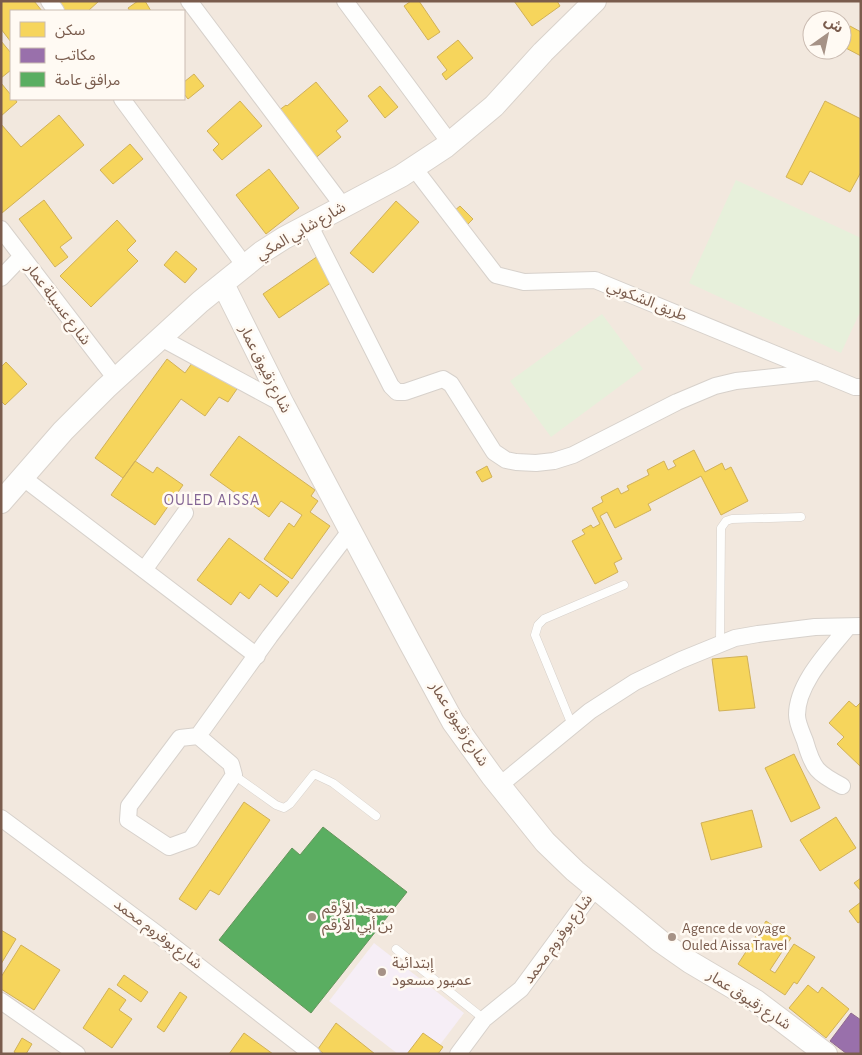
<svg xmlns="http://www.w3.org/2000/svg" width="862" height="1055" viewBox="0 0 862 1055" font-family="'Alegreya Sans','Noto Sans Arabic',sans-serif">
<rect width="100%" height="100%" fill="#f9f5f0"/>
<!-- residential -->
<path fill="#f2e8de" fill-rule="evenodd" d="M 1,1 L 861,1 L 861,1054 L 1,1054 ZM 11,11 L 184,11 L 184,99 L 11,99 ZM 812,20 L 842,20 L 842,50 L 812,50 Z"/>
<!-- education -->
<path fill="#f6eef6" d="M 374,943 L 464,1013 L 433,1054 L 398,1054 L 329,1001 Z"/>
<!-- green -->
<path fill="#e7f0db" d="M 736,180 L 861,238 L 861,310 L 841,353 L 689,283 Z
M 602,314 L 643,369 L 551,437 L 510,381 Z"/>
<!-- homes -->
<path fill="#f6d55c" stroke="#d1b158" d="M 1,1 L 34,1 L 42,11 L 11,11 L 11,42 L 1,29 Z
M 55,1 L 99,1 L 88,11 L 64,11 Z
M 138,1 L 145,1 L 151,11 L 130,11 L 128,8 Z
M 411,1 L 419,1 L 440,32 L 428,40 L 404,6 Z
M 514,1 L 557,1 L 560,6 L 532,26 Z
M 850,26 L 861,32 L 861,56 L 842,46 L 842,41 Z
M 458,40 L 473,58 L 446,80 L 442,74 L 447,70 L 437,57 Z
M 1,41 L 11,53 L 11,70 L 1,78 Z
M 194,74 L 204,86 L 188,99 L 184,94 L 184,82 Z
M 316,82 L 348,121 L 336,131 L 341,137 L 313,160 L 274,114 L 286,105 L 287,106 Z
M 1,83 L 11,95 L 11,99 L 15,99 L 17,102 L 1,116 Z
M 380,86 L 398,107 L 385,118 L 368,96 Z
M 240,101 L 262,126 L 222,160 L 213,150 L 219,144 L 207,131 Z
M 825,101 L 861,119 L 861,172 L 850,192 L 810,171 L 802,185 L 786,177 Z
M 59,115 L 84,145 L 2,213 L 1,124 L 21,147 Z
M 130,144 L 143,159 L 113,184 L 100,170 Z
M 269,169 L 299,208 L 266,234 L 236,195 Z
M 44,200 L 72,238 L 60,247 L 68,257 L 55,267 L 19,219 Z
M 396,201 L 419,222 L 373,273 L 350,253 Z
M 460,206 L 473,219 L 467,225 L 454,211 Z
M 117,220 L 136,241 L 127,250 L 138,261 L 91,307 L 60,276 Z
M 176,251 L 197,269 L 185,283 L 164,265 Z
M 318,256 L 335,280 L 279,318 L 263,294 Z
M 197,356 L 239,386 L 228,402 L 219,397 L 205,416 L 181,399 L 123,478 L 95,458 L 167,359 L 185,373 Z
M 6,362 L 27,384 L 5,405 L 1,401 L 1,367 Z
M 239,436 L 315,490 L 311,496 L 318,501 L 310,512 L 330,526 L 292,579 L 264,559 L 289,523 L 294,527 L 302,515 L 281,501 L 269,517 L 210,475 Z
M 694,450 L 705,472 L 722,463 L 725,470 L 731,467 L 748,501 L 721,515 L 701,476 L 648,504 L 651,510 L 615,528 L 607,512 L 600,516 L 622,559 L 614,563 L 618,572 L 595,584 L 572,541 L 585,534 L 582,530 L 591,525 L 593,528 L 600,524 L 592,508 L 603,502 L 601,497 L 618,488 L 621,494 L 629,490 L 627,486 L 649,475 L 647,470 L 664,461 L 668,470 L 676,466 L 673,461 Z
M 135,461 L 153,473 L 157,467 L 183,485 L 155,525 L 111,495 Z
M 487,466 L 492,477 L 482,482 L 476,472 Z
M 229,538 L 289,582 L 277,597 L 260,584 L 249,599 L 240,592 L 231,605 L 197,580 Z
M 747,656 L 755,708 L 719,711 L 712,659 Z
M 849,701 L 856,707 L 861,702 L 861,767 L 837,744 L 844,737 L 829,723 Z
M 794,754 L 820,808 L 791,822 L 765,768 Z
M 244,802 L 270,820 L 219,895 L 210,890 L 196,910 L 179,899 Z
M 752,810 L 762,847 L 711,860 L 701,823 Z
M 836,817 L 856,848 L 820,871 L 800,840 Z
M 861,878 L 861,891 L 854,883 Z
M 861,902 L 861,921 L 858,923 L 849,911 Z
M 766,921 L 791,938 L 770,970 L 775,973 L 794,944 L 815,957 L 797,984 L 794,982 L 785,995 L 738,964 Z
M 1,930 L 16,939 L 1,964 Z
M 21,945 L 60,970 L 34,1010 L 1,989 L 1,977 Z
M 124,975 L 148,992 L 141,1002 L 117,985 Z
M 808,985 L 818,993 L 822,987 L 849,1009 L 826,1038 L 789,1008 Z
M 109,988 L 126,1000 L 119,1010 L 132,1019 L 112,1048 L 83,1028 Z
M 180,992 L 187,997 L 164,1032 L 157,1027 Z
M 336,1023 L 375,1054 L 324,1054 L 318,1049 Z
M 244,1033 L 273,1054 L 229,1054 Z
M 423,1033 L 443,1047 L 438,1054 L 407,1054 Z
M 22,1038 L 32,1044 L 26,1054 L 17,1054 L 14,1052 Z"/>
<!-- offices -->
<path fill="#9970ab" stroke="#906a8f" d="M 851,1013 L 861,1020 L 861,1054 L 847,1054 L 830,1041 Z"/>
<!-- public -->
<path fill="#5aae61" stroke="#64955b" d="M 323,827 L 407,892 L 311,1013 L 219,940 L 292,848 L 300,855 Z"/>
<g fill="none" stroke-linecap="round" stroke-linejoin="round">
<!-- lane casing -->
<g stroke="#d7d1cb" stroke-width="9">
<path id="lane" d="M 720,643 L 721,528 L 726,521 L 732,519 L 801,517
M 572,725 L 535,635 L 538,625 L 544,619 L 624,585
M 234,775 L 276,805 L 284,808 L 290,804 L 314,774 L 333,783 L 376,816
M 396,949 L 484,1019"/>
</g>
<!-- street casing -->
<g stroke="#d7d1cb" stroke-width="18">
<path id="street" d="M 49,1 L 56,11
M 189,1 L 343,206
M 345,1 L 450,143
M 122,99 L 245,266
M 414,168 L 496,275 L 524,282 L 595,280 L 855,387 L 861,387
M 309,224 L 391,386 L 397,392 L 405,392 L 443,379 L 451,384 L 494,452 L 506,460 L 516,462 L 536,463 L 554,461 L 573,455 L 677,402 L 715,386 L 736,381 L 819,372
M 1,229 L 116,379
M 1,278 L 22,256
M 161,338 L 283,404
M 22,477 L 257,656
M 144,570 L 185,513
M 198,736 L 231,764 L 234,775 L 191,839 L 169,847 L 128,820 L 129,806 L 180,738 L 198,736 L 270,636 L 350,531
M 500,785 L 590,711 L 635,682 L 681,660 L 735,638 L 758,634 L 815,627 L 861,626
M 842,786 C 817,773 813,769 805,741 C 802,733 797,723 797,715 C 797,683 829,651 848,627
M 1,818 L 156,933 L 312,1054
M 1,1001 L 77,1054
M 458,1054 L 484,1019 L 521,989 L 596,887"/>
</g>
<!-- secondary casing -->
<g stroke="#d9d2cb" stroke-width="24">
<path id="secondary" d="M 223,284 L 283,404 L 409,641 L 453,722 L 492,776 L 545,842 L 575,871 L 660,941 L 690,962 L 756,1001 L 826,1054
M 1,502 L 63,431 L 106,388 L 200,302 L 262,252 L 284,238 L 401,176 L 445,147 L 494,106 L 543,52 L 595,1"/>
</g>
<!-- lane -->
<use href="#lane" stroke="#fefefd" stroke-width="8"/>
<!-- street -->
<use href="#street" stroke="#fefefd" stroke-width="16"/>
<!-- secondary -->
<use href="#secondary" stroke="#fefefd" stroke-width="22"/>
</g>
<!-- markers -->
<g fill="#a69286" stroke="#fffaf3" stroke-width="2">
<circle cx="312" cy="917" r="5"/>
<circle cx="672" cy="937" r="5"/>
<circle cx="382" cy="972" r="5"/>
</g>
<g text-anchor="middle" dominant-baseline="central" stroke-width="5" stroke-linejoin="round" paint-order="stroke">
<!-- street labels -->
<g font-size="15" fill="#7a5c4d" stroke="#fffaf3">
<text transform="translate(301 231) rotate(-30)">شارع شابي المكي</text>
<text transform="translate(647 301) rotate(22)">طريق الشكوبي</text>
<text transform="translate(58 304) rotate(53)">شارع عسيلة عمار</text>
<text transform="translate(265 369) rotate(63)">شارع زقيوق عمار</text>
<text transform="translate(459 724) rotate(58)">شارع زقيوق عمار</text>
<text transform="translate(158 934) rotate(37)">شارع بوفروم محمد</text>
<text transform="translate(558 939) rotate(-54)">شارع بوفروم محمد</text>
<text transform="translate(749 1000) rotate(33)">شارع زقيوق عمار</text>
</g>
<!-- poi labels -->
<g font-size="15" fill="#7a5c4d" stroke="#fffaf3" text-anchor="start">
<text x="322" y="908">مسجد الأرقم<tspan x="322" dy="17">بن أبي الأرقم</tspan></text>
<text x="682" y="928">Agence de voyage<tspan x="682" dy="17">Ouled Aissa Travel</tspan></text>
<text x="392" y="963">إبتدائية<tspan x="392" dy="17">عميور مسعود</tspan></text>
</g>
<!-- neighbourhood labels -->
<g font-size="16" letter-spacing="1" fill="#846695" stroke="#fffaf3">
<text x="212" y="500">OULED AISSA</text>
</g>
</g>
<!-- border -->
<rect width="862" height="1055" fill="none" stroke="#7a5c4d" stroke-width="5"/>
<!-- legend -->
<rect x="10" y="10" width="175" height="90" fill="#fffaf3" stroke="#cabbb1"/>
<rect x="20" y="22" width="25" height="15" fill="#f6d55c" stroke="#cabbb1"/>
<text x="55" y="35" font-size="15" fill="#7a5c4d">سكن</text>
<rect x="20" y="48" width="25" height="15" fill="#9970ab" stroke="#cabbb1"/>
<text x="55" y="60" font-size="15" fill="#7a5c4d">مكاتب</text>
<rect x="20" y="72" width="25" height="15" fill="#5aae61" stroke="#cabbb1"/>
<text x="55" y="85" font-size="15" fill="#7a5c4d">مرافق عامة</text>
<!-- north arrow -->
<g transform="translate(827 35) rotate(33)"><circle r="24" fill="#fffaf3" stroke="#cabbb1"/>
<path d="M0-4L9 19L0 12L-9 19Z" fill="#a69286"/>
<text y="-8" font-size="14" font-weight="bold" text-anchor="middle" fill="#7a5c4d">ش</text>
</g>
</svg>
